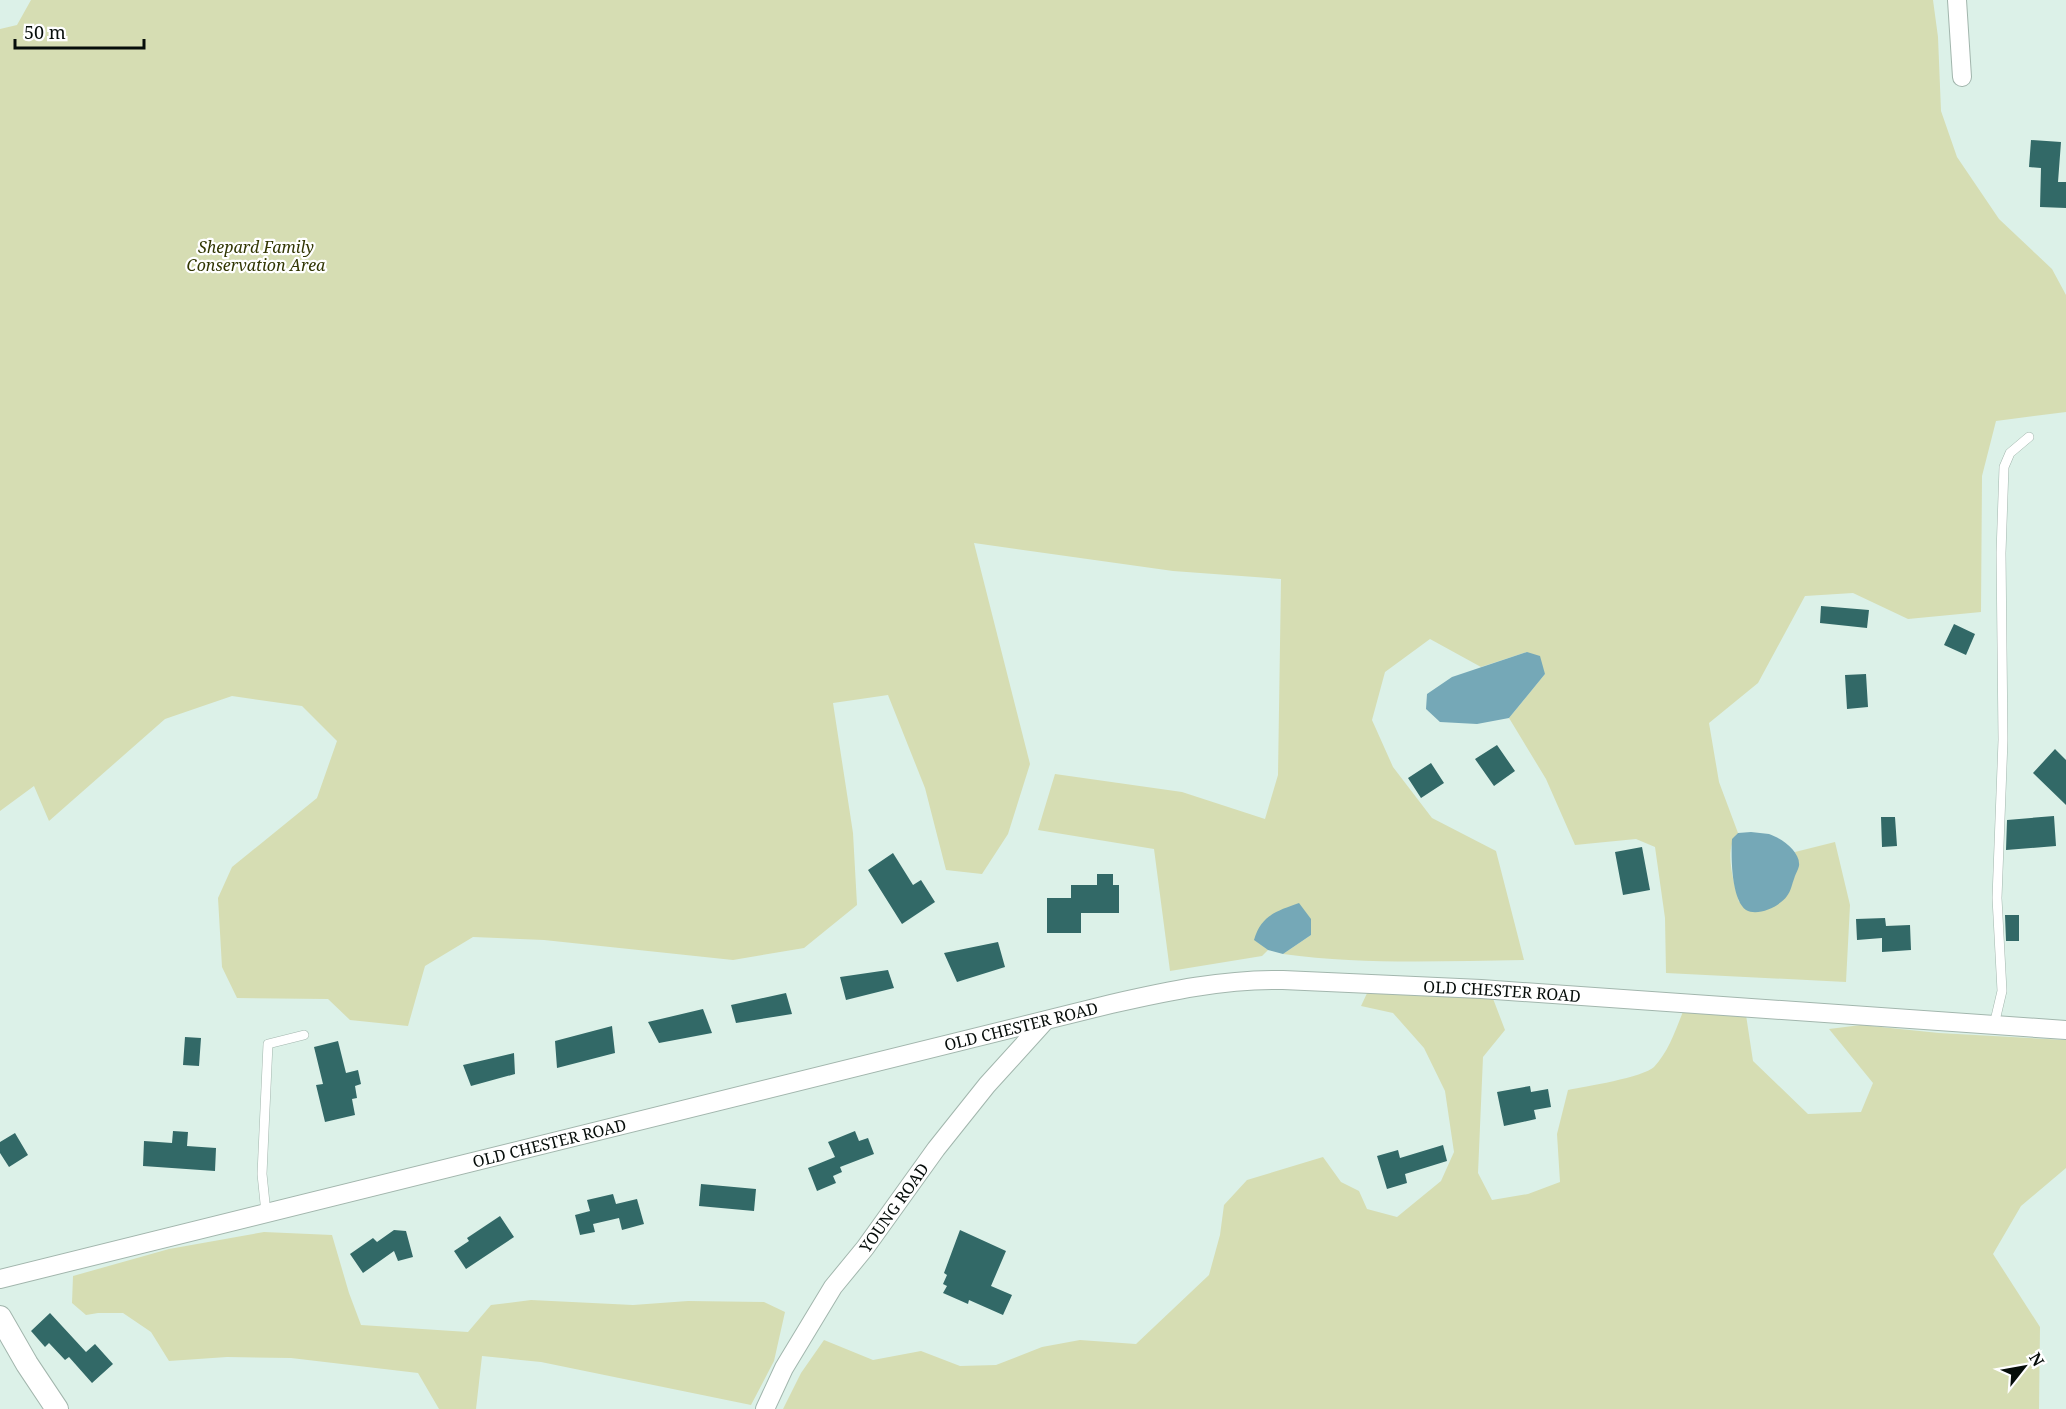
<svg xmlns="http://www.w3.org/2000/svg" width="2066" height="1409" viewBox="0 0 2066 1409" font-family="'Noto Serif',serif">
<rect width="100%" height="100%" fill="#dcf1e8"/>
<!-- green -->
<path fill="#d6ddb3" d="M 31,0 L 1933,0 L 1938,37 L 1941,111 L 1957,157 L 1999,219 L 2052,269 L 2066,295 L 2066,412 L 1996,421 L 1982,476 L 1981,612 L 1908,619 L 1853,593 L 1805,596 L 1758,683 L 1709,723 L 1719,782 L 1738,833 C 1723,849 1734,883 1739,902 L 1788,894 L 1799,864 L 1795,852 L 1835,842 L 1850,905 L 1846,982 L 1666,973 L 1665,918 L 1655,847 L 1636,839 L 1575,845 L 1546,779 L 1509,718 L 1545,674 L 1527,652 L 1481,667 L 1430,639 L 1385,672 L 1372,720 L 1393,767 L 1432,818 L 1496,851 L 1524,960 C 1444,961 1363,965 1283,954 L 1311,935 L 1255,940 L 1268,950 L 1262,956 L 1170,971 L 1154,849 L 1038,830 L 1055,774 L 1182,792 L 1265,819 L 1278,775 L 1281,579 L 1173,571 L 974,543 L 1030,764 L 1008,834 L 982,874 L 946,870 L 925,788 L 888,695 L 833,703 L 853,833 L 857,905 L 804,948 L 733,960 L 544,940 L 473,937 L 425,966 L 408,1026 L 350,1020 L 328,999 L 237,998 L 222,967 L 218,898 L 232,867 L 317,798 L 337,741 L 302,706 L 232,696 L 165,719 L 49,821 L 34,786 L 0,811 L 0,29 L 17,25 Z
M 1369,989 L 1492,996 L 1505,1030 L 1483,1057 L 1478,1173 L 1492,1200 L 1528,1194 L 1560,1182 L 1557,1134 L 1568,1090 C 1584,1087 1644,1077 1654,1067 C 1669,1051 1676,1029 1684,1009 L 1746,1015 L 1753,1061 L 1808,1114 L 1861,1112 L 1873,1083 L 1829,1029 L 1861,1025 L 1939,1033 L 2066,1040 L 2066,1168 L 2021,1206 L 1993,1254 L 2040,1327 L 2039,1409 L 783,1409 L 801,1373 L 824,1340 L 873,1360 L 921,1351 L 960,1366 L 996,1365 L 1042,1347 L 1080,1340 L 1136,1344 L 1209,1275 L 1220,1235 L 1224,1205 L 1247,1180 L 1323,1157 L 1341,1182 L 1359,1191 L 1367,1209 L 1397,1217 L 1441,1181 L 1454,1152 L 1445,1091 L 1424,1048 L 1393,1013 L 1361,1006 Z
M 264,1232 L 332,1235 L 349,1293 L 361,1325 L 468,1332 L 491,1305 L 531,1300 L 633,1305 L 688,1301 L 764,1302 L 785,1312 L 774,1361 L 751,1405 L 541,1362 L 482,1356 L 476,1409 L 439,1409 L 418,1373 L 291,1358 L 227,1357 L 169,1361 L 151,1332 L 123,1313 L 98,1313 L 86,1315 L 72,1303 L 73,1276 L 169,1249 Z"/>
<!-- water -->
<path fill="#75a8b7" d="M 1527,652 L 1540,656 L 1545,674 L 1509,718 L 1477,724 L 1440,722 L 1426,709 L 1427,694 L 1452,677 Z
M 1751,832 C 1757,833 1763,833 1769,834 C 1781,838 1801,852 1799,866 C 1798,870 1795,875 1794,879 C 1792,884 1791,891 1787,896 C 1780,906 1758,917 1746,910 C 1731,899 1731,856 1732,839 L 1738,833 Z
M 1299,903 L 1311,919 L 1311,935 L 1283,954 L 1268,950 L 1254,940 C 1261,915 1277,911 1299,903 Z"/>
<!-- building -->
<path fill="#326967" d="M 2031,140 L 2061,142 L 2058,182 L 2066,182 L 2066,208 L 2040,207 L 2041,168 L 2029,167 Z
M 1821,606 L 1869,610 L 1867,628 L 1820,623 Z
M 1954,624 L 1975,634 L 1966,655 L 1944,645 Z
M 1866,674 L 1868,707 L 1847,709 L 1845,675 Z
M 1497,745 L 1515,771 L 1494,786 L 1475,759 Z
M 2055,749 L 2066,760 L 2066,805 L 2033,773 Z
M 1431,763 L 1444,783 L 1421,798 L 1408,778 Z
M 2054,816 L 2056,846 L 2006,850 L 2007,820 Z
M 1881,817 L 1895,817 L 1897,846 L 1882,847 Z
M 1642,847 L 1650,890 L 1623,895 L 1615,852 Z
M 893,853 L 913,885 L 921,880 L 935,902 L 902,924 L 868,870 Z
M 1097,874 L 1113,874 L 1113,885 L 1119,885 L 1119,913 L 1081,913 L 1081,933 L 1047,933 L 1047,898 L 1071,898 L 1071,885 L 1097,885 Z
M 2005,915 L 2019,915 L 2019,941 L 2006,941 Z
M 1885,918 L 1886,926 L 1910,925 L 1911,950 L 1882,952 L 1882,938 L 1857,940 L 1856,919 Z
M 998,942 L 1005,967 L 957,982 L 944,953 Z
M 888,970 L 894,988 L 846,1000 L 840,977 Z
M 786,993 L 792,1014 L 736,1023 L 731,1005 Z
M 703,1009 L 712,1033 L 659,1043 L 648,1022 Z
M 612,1026 L 615,1053 L 557,1068 L 555,1041 Z
M 185,1037 L 201,1038 L 199,1066 L 183,1065 Z
M 338,1041 L 346,1073 L 358,1070 L 361,1084 L 355,1086 L 357,1098 L 352,1099 L 355,1115 L 325,1122 L 316,1085 L 323,1084 L 314,1047 Z
M 514,1053 L 515,1074 L 471,1086 L 463,1065 Z
M 1530,1086 L 1531,1092 L 1548,1089 L 1551,1107 L 1534,1110 L 1536,1119 L 1504,1126 L 1497,1092 Z
M 173,1131 L 188,1132 L 187,1146 L 216,1148 L 215,1171 L 143,1166 L 144,1141 L 172,1143 Z
M 855,1131 L 859,1141 L 868,1138 L 874,1154 L 840,1167 L 842,1172 L 833,1176 L 836,1183 L 817,1191 L 808,1168 L 835,1157 L 828,1142 Z
M 15,1133 L 28,1155 L 9,1167 L 0,1153 L 0,1142 Z
M 1443,1145 L 1447,1161 L 1405,1174 L 1407,1183 L 1387,1189 L 1377,1156 L 1398,1150 L 1400,1158 Z
M 701,1184 L 756,1189 L 754,1211 L 699,1206 Z
M 613,1194 L 616,1204 L 637,1199 L 644,1224 L 622,1230 L 619,1218 L 593,1224 L 595,1232 L 580,1235 L 575,1215 L 590,1211 L 587,1200 Z
M 500,1216 L 514,1237 L 466,1269 L 454,1251 L 469,1241 L 467,1238 Z
M 394,1230 L 406,1231 L 413,1257 L 398,1261 L 394,1251 L 363,1273 L 350,1254 L 373,1238 L 377,1242 Z
M 960,1230 L 1006,1251 L 991,1286 L 1012,1295 L 1003,1315 L 969,1300 L 968,1304 L 943,1293 L 947,1286 L 943,1284 L 947,1275 L 944,1273 Z
M 50,1313 L 86,1352 L 95,1344 L 113,1364 L 92,1383 L 69,1357 L 65,1360 L 49,1343 L 45,1347 L 31,1331 Z"/>
<g fill="none" stroke-linecap="round" stroke-linejoin="round">
<!-- service casing -->
<g stroke="#a2b6ad" stroke-width="10">
<path id="service" d="M 1994,1025 L 2002,991 L 1997,898 L 2003,740 L 2001,553 L 2004,467 L 2010,453 L 2029,437
M 266,1213 L 262,1174 L 268,1044 L 304,1035"/>
</g>
<!-- minor casing -->
<g stroke="#a2b6ad" stroke-width="20">
<g id="minor">
<path d="M 1957,0 L 1962,77"/>
<path id="s1" d="M 0,1279 L 1111,1004 C 1168,991 1224,979 1283,980 L 1481,989 L 2066,1030"/>
<path id="s2" d="M 765,1409 L 784,1368 L 833,1287 L 865,1248 L 936,1149 L 987,1085 L 1045,1021"/>
</g>
</g>
<!-- tertiary casing -->
<g stroke="#a2b6ad" stroke-width="24">
<path id="tertiary" d="M 0,1317 L 27,1364 L 57,1409"/>
</g>
<!-- service -->
<use href="#service" stroke="#fff" stroke-width="9"/>
<!-- minor -->
<use href="#minor" stroke="#fff" stroke-width="18"/>
<!-- tertiary -->
<use href="#tertiary" stroke="#fff" stroke-width="22"/>
</g>
<g text-anchor="middle" dominant-baseline="central" stroke-width="4.5" stroke-linejoin="round" paint-order="stroke">
<!-- park labels -->
<g font-size="16" font-style="italic" fill="#313602" stroke="#fff">
<text x="256" y="247">Shepard Family<tspan x="256" dy="18">Conservation Area</tspan></text>
</g>
<!-- street labels -->
<g font-size="16" fill="#060d0a" stroke="#fff">
<text stroke="none"><textPath href="#s1" startOffset="1538">OLD CHESTER ROAD</textPath></text>
<text stroke="none"><textPath href="#s1" startOffset="1052">OLD CHESTER ROAD</textPath></text>
<text stroke="none"><textPath href="#s1" startOffset="566">OLD CHESTER ROAD</textPath></text>
<text stroke="none"><textPath href="#s2" startOffset="240">YOUNG ROAD</textPath></text>
</g>
</g>
<!-- north arrow -->
<g transform="translate(2024 1367) rotate(59)" stroke="#ffffff" stroke-width="4.5" paint-order="stroke">
<path d="M0-4.5L10 22L0 15L-10 22Z" fill="#060d0a"/>
<text y="-9" font-size="16" font-weight="bold" text-anchor="middle" fill="#060d0a">N</text>
</g>
<!-- scale -->
<path d="M15 39v9h129v-9" fill="none" stroke="#060d0a" stroke-width="3"/>
<text x="24" y="39" font-size="18" fill="#060d0a" stroke="#ffffff" stroke-width="4.5" paint-order="stroke">50 m</text>
</svg>
